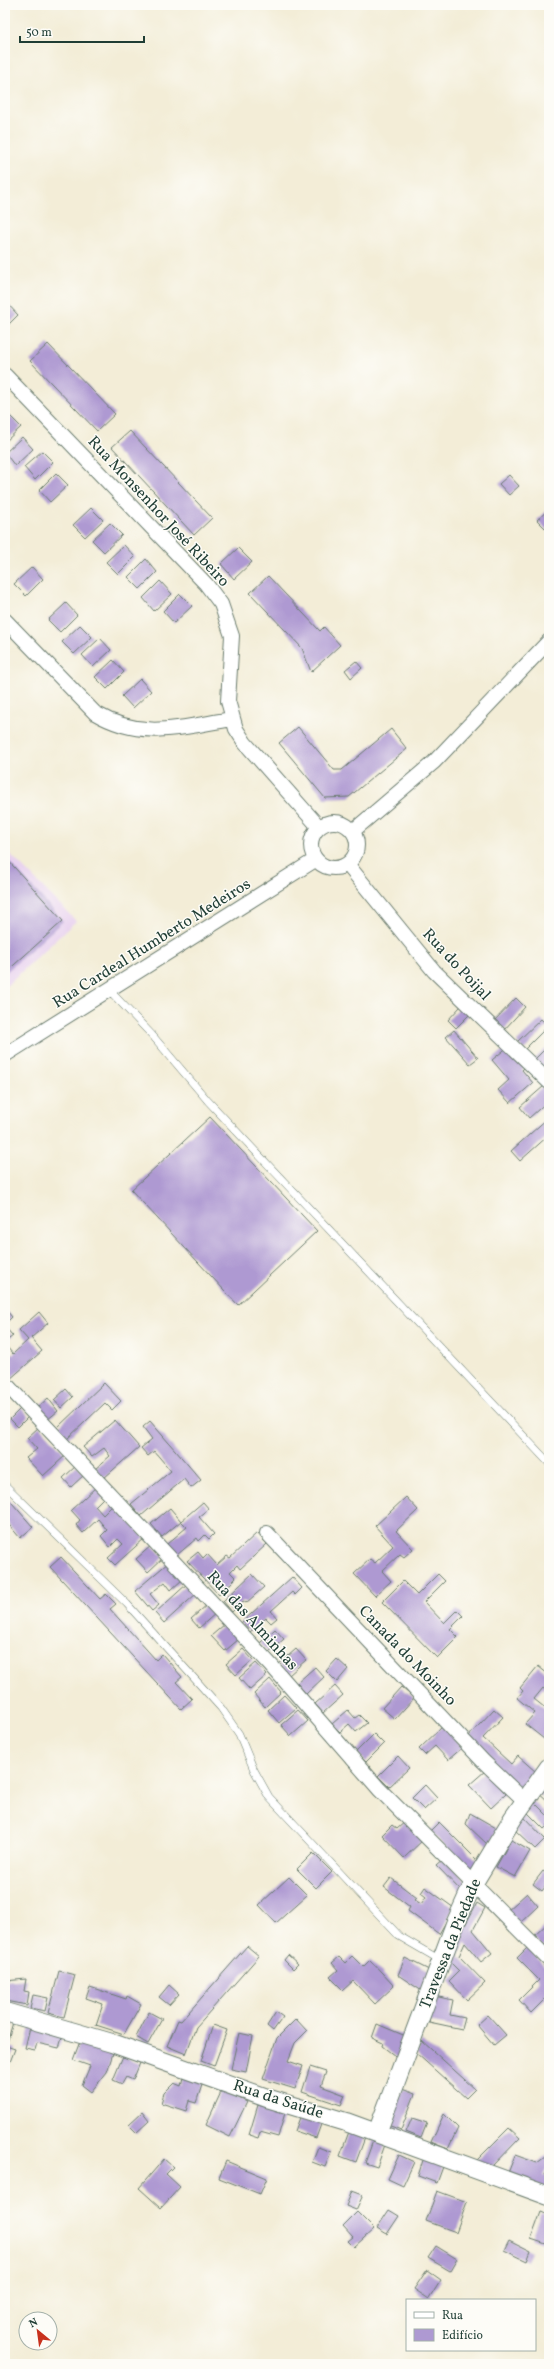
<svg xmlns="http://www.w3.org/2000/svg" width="554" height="2369" viewBox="0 0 554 2369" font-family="Vollkorn,serif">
<rect width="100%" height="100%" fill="#fdfcf7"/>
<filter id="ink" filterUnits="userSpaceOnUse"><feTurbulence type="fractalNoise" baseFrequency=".025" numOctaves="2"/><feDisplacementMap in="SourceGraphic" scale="8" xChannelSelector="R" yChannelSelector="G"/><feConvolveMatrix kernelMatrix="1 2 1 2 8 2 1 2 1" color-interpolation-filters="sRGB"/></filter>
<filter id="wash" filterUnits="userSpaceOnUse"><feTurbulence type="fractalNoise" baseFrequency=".012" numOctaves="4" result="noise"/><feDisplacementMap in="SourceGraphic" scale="16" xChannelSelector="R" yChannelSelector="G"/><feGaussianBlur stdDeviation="0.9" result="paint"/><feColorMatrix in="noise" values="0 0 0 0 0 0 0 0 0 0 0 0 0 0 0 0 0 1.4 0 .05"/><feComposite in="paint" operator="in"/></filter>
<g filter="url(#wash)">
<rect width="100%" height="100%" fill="#f3edd7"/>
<!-- built -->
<path fill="#e8d2ef" d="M 5,849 L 76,921 L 5,987 Z"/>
<g id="blocks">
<!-- building -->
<path fill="#ae99d2" d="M 5,301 L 18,315 L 5,328 Z
M 48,344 L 115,414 L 97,431 L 30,361 Z
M 9,415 L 21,427 L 5,442 L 5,419 Z
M 130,431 L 212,518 L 194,535 L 112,447 Z
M 22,437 L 33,449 L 15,466 L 5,453 Z
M 42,451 L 53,462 L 35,480 L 24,467 Z
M 56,473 L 68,485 L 50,502 L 39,490 Z
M 509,475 L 519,486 L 509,495 L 499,484 Z
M 91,508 L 103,520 L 85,537 L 73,525 Z
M 549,509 L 549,532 L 537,520 Z
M 110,523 L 122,535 L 104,552 L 92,540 Z
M 124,545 L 135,557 L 118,574 L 106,562 Z
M 238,548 L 252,562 L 234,579 L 221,564 Z
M 146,559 L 157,572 L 140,589 L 128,577 Z
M 32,567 L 43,579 L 26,596 L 14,584 Z
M 268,576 L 320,631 L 324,627 L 340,645 L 311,672 L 302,648 L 250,593 Z
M 160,581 L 172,594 L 154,611 L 143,598 Z
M 180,594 L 192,606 L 174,623 L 163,611 Z
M 66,603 L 77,615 L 60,632 L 48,620 Z
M 80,625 L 92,637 L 74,654 L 62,642 Z
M 100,638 L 111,650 L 93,667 L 82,655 Z
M 113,660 L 124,672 L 107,689 L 95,677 Z
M 356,661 L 362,668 L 351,678 L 345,670 Z
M 140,679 L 151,691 L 133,708 L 122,696 Z
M 298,727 L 334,770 L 342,770 L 391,729 L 407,749 L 349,797 L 325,798 L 279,743 Z
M 5,857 L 63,921 L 5,973 Z
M 516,998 L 525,1007 L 503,1031 L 493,1022 Z
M 461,1006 L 469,1015 L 456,1028 L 448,1020 Z
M 541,1019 L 548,1026 L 524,1050 L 517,1042 Z
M 454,1030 L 478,1058 L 470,1064 L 446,1037 Z
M 549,1045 L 549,1066 L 544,1070 L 534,1060 Z
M 509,1046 L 526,1066 L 522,1070 L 533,1083 L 510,1103 L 498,1090 L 509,1080 L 492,1060 Z
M 544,1086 L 549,1092 L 549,1100 L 529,1118 L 520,1107 Z
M 210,1117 L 317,1231 L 238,1305 L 131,1190 Z
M 549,1117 L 549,1135 L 520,1161 L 511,1151 Z
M 7,1311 L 12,1317 L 5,1324 L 5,1313 Z
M 39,1312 L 48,1323 L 31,1338 L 42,1351 L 9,1380 L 5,1376 L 5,1345 L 13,1354 L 28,1340 L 19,1330 Z
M 5,1327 L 13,1336 L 5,1342 Z
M 104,1383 L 121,1401 L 112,1410 L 105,1403 L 67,1439 L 57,1428 Z
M 66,1389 L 73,1397 L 61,1408 L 54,1400 Z
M 48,1398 L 58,1411 L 47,1420 L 37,1408 Z
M 21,1408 L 29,1416 L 18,1427 L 10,1419 Z
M 115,1420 L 139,1447 L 104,1478 L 95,1469 L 110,1456 L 104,1448 L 92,1457 L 83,1447 Z
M 150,1421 L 201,1480 L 191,1488 L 184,1479 L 141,1516 L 131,1504 L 171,1471 L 154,1451 L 148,1456 L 141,1448 L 152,1439 L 143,1427 Z
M 40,1426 L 66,1455 L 43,1476 L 26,1458 L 37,1449 L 27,1438 Z
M 77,1465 L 85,1474 L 71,1487 L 63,1478 Z
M 96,1487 L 105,1496 L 95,1506 L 103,1515 L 114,1504 L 145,1538 L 115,1565 L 108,1558 L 123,1544 L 118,1539 L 110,1547 L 101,1536 L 107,1530 L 98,1519 L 83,1533 L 76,1525 L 80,1520 L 71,1510 Z
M 5,1495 L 33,1527 L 20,1538 L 5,1520 Z
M 406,1497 L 418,1510 L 396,1531 L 413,1549 L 404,1557 L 400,1554 L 382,1571 L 391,1581 L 375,1596 L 354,1574 L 370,1559 L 375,1563 L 393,1546 L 375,1526 Z
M 203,1502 L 209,1509 L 199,1517 L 214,1534 L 209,1539 L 205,1535 L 199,1541 L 197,1538 L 177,1555 L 167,1544 L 187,1527 L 181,1521 Z
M 170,1508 L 181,1521 L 162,1537 L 151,1524 Z
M 257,1533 L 267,1544 L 240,1569 L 237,1565 L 230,1572 L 236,1578 L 219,1595 L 187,1561 L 198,1552 L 203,1558 L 207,1554 L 217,1565 L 227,1556 L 230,1558 Z
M 152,1545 L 164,1557 L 148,1572 L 136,1559 Z
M 61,1557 L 100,1599 L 106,1594 L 116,1604 L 110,1609 L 156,1660 L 162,1654 L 182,1677 L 176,1682 L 192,1699 L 181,1709 L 50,1567 Z
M 169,1562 L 183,1579 L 171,1590 L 165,1582 L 150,1594 L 159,1605 L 152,1611 L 135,1591 Z
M 252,1574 L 264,1587 L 246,1603 L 243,1601 L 232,1612 L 223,1601 Z
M 438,1574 L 445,1581 L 424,1602 L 444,1623 L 457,1610 L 463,1616 L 450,1629 L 458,1637 L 437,1658 L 382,1602 L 403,1581 L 417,1595 Z
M 292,1577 L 302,1588 L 295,1595 L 292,1592 L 271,1611 L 277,1618 L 271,1623 L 266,1618 L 250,1632 L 241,1623 Z
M 188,1583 L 197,1593 L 164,1623 L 155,1613 Z
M 208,1604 L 216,1613 L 199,1628 L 191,1619 Z
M 225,1624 L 239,1639 L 225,1651 L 211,1636 Z
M 275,1629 L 284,1639 L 269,1652 L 260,1643 Z
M 243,1649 L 253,1660 L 236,1675 L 226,1664 Z
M 296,1649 L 306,1660 L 289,1675 L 279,1664 Z
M 337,1659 L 348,1669 L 337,1682 L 326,1671 Z
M 256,1663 L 267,1675 L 250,1690 L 239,1678 Z
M 538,1666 L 549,1675 L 549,1693 L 543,1688 L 534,1699 L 549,1711 L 549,1743 L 525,1724 L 535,1713 L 517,1698 L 523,1691 L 520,1688 Z
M 315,1667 L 324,1677 L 306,1694 L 297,1683 Z
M 270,1679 L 281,1692 L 265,1707 L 254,1694 Z
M 335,1686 L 343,1695 L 323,1713 L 315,1704 Z
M 401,1687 L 414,1698 L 395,1719 L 382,1708 Z
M 284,1695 L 296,1708 L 279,1723 L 268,1710 Z
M 494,1709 L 503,1717 L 483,1738 L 511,1764 L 518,1756 L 536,1772 L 520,1789 L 466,1739 Z
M 298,1710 L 308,1721 L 291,1736 L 281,1725 Z
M 348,1710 L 355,1718 L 359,1715 L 367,1723 L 356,1732 L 349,1724 L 340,1732 L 332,1724 Z
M 443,1726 L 463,1747 L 448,1760 L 435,1746 L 425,1755 L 419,1749 Z
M 374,1734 L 384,1744 L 366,1762 L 356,1752 Z
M 398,1756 L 409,1768 L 389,1787 L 378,1776 Z
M 485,1771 L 506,1794 L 491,1808 L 469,1785 Z
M 549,1773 L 549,1803 L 535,1790 Z
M 425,1785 L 437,1798 L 424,1810 L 412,1798 Z
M 530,1798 L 549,1817 L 549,1824 L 544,1829 L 525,1810 Z
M 470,1813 L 498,1829 L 489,1846 L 466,1824 Z
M 522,1815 L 545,1839 L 535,1849 L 514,1829 Z
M 406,1821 L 424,1839 L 404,1858 L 382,1835 L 392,1825 L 397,1829 Z
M 439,1822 L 480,1863 L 473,1873 L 430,1831 Z
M 511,1840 L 530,1851 L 515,1877 L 496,1867 Z
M 313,1853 L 332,1872 L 316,1888 L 297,1869 Z
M 444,1858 L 467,1882 L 462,1892 L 436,1865 Z
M 543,1871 L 549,1875 L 549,1882 L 542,1891 L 533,1884 Z
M 289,1877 L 307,1895 L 276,1923 L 259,1905 Z
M 391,1878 L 417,1898 L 415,1900 L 421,1904 L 426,1897 L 421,1893 L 425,1887 L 454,1908 L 439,1934 L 408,1911 L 410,1907 L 384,1887 Z
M 527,1893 L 538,1906 L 519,1924 L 507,1911 Z
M 477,1903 L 485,1908 L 473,1930 L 492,1953 L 481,1962 L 465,1943 L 459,1956 L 485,1983 L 467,2000 L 449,1981 L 459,1971 L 447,1959 Z
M 549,1922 L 549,1941 L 543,1947 L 533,1937 Z
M 247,1946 L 259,1956 L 196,2027 L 186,2054 L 167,2046 L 178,2020 L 181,2021 Z
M 527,1948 L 549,1970 L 549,1995 L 531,2013 L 519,2000 L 539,1980 L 517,1958 Z
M 288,1955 L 298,1964 L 293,1969 L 284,1960 Z
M 352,1956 L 363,1967 L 370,1960 L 394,1986 L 375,2004 L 353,1981 L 343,1990 L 330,1977 L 338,1970 L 332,1963 L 339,1957 L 345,1963 Z
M 405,1958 L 429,1970 L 422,1991 L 398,1975 Z
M 59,1971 L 75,1975 L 64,2017 L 48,2013 Z
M 26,1979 L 24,1991 L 29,1992 L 27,2005 L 5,2001 L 5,1981 Z
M 169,1985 L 179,1994 L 169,2005 L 159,1997 Z
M 90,1987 L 126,1999 L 127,1996 L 141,2004 L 124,2034 L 96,2025 L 103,2004 L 86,1998 Z
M 33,1995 L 48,1998 L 45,2011 L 30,2008 Z
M 434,1996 L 453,2000 L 450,2015 L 465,2018 L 462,2029 L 429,2022 Z
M 149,2012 L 162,2019 L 148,2044 L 136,2037 Z
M 276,2012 L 283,2017 L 273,2031 L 267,2026 Z
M 488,2015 L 506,2035 L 494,2045 L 477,2025 Z
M 5,2016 L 14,2019 L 6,2046 L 15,2049 L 10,2062 L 5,2061 Z
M 296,2019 L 307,2031 L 295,2043 L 288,2061 L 303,2066 L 295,2089 L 263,2079 L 277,2038 Z
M 31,2023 L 64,2031 L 59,2048 L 37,2043 L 35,2050 L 25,2048 Z
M 377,2024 L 408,2037 L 399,2059 L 382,2046 L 383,2043 L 372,2038 Z
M 213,2025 L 227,2030 L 214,2066 L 201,2061 Z
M 239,2033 L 253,2036 L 246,2072 L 231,2069 Z
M 82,2036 L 115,2047 L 107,2072 L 91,2092 L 82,2085 L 90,2066 L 73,2060 Z
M 422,2041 L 475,2089 L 466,2098 L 416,2053 Z
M 123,2056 L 140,2063 L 133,2080 L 126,2077 L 122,2084 L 113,2080 Z
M 310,2067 L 326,2072 L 321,2086 L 345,2095 L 341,2105 L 302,2092 Z
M 184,2073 L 204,2079 L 196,2103 L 189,2101 L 186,2111 L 161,2103 L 164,2093 L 174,2083 L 181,2086 Z
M 402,2089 L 415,2094 L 401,2130 L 388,2125 Z
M 222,2090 L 247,2102 L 230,2137 L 206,2125 Z
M 258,2105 L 285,2113 L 278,2137 L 260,2132 L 258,2138 L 249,2135 Z
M 142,2112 L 149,2121 L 136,2133 L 128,2125 Z
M 302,2112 L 323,2119 L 316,2138 L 295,2131 Z
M 444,2114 L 458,2128 L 448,2149 L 431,2142 Z
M 412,2118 L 427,2123 L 421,2138 L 406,2132 Z
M 509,2128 L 520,2138 L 492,2167 L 476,2161 Z
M 350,2129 L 366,2135 L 356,2162 L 340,2156 Z
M 374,2138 L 386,2142 L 377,2167 L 365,2163 Z
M 318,2147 L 331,2152 L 325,2167 L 312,2162 Z
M 549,2154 L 549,2166 L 544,2175 L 549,2177 L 549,2190 L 508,2173 L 515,2155 L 537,2163 Z
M 399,2155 L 414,2162 L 403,2186 L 388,2179 Z
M 424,2157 L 444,2164 L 437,2183 L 418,2176 Z
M 164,2159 L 173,2167 L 166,2174 L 180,2187 L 161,2208 L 139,2188 Z
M 226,2161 L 267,2178 L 260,2194 L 219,2178 Z
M 352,2191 L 363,2195 L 356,2210 L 346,2206 Z
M 437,2191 L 467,2202 L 456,2232 L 426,2221 Z
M 389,2210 L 399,2216 L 387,2234 L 377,2228 Z
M 357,2212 L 374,2229 L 354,2247 L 348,2241 L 353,2237 L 343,2226 Z
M 541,2212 L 549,2215 L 549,2245 L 531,2239 Z
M 509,2240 L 531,2251 L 527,2261 L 504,2250 Z
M 436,2246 L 457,2259 L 450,2271 L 428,2258 Z
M 427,2270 L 441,2280 L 429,2299 L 414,2289 Z"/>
</g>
</g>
<g filter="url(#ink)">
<use href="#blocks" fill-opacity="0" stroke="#697b6d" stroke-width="1"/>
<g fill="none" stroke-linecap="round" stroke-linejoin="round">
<!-- service casing -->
<g stroke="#697b6d" stroke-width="8">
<path id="service" d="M 109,990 L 152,1035 L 208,1101 L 549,1463
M 5,1485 L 127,1604 L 221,1708 L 239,1734 L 254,1770 L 269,1797 L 399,1936 L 442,1961"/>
</g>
<!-- minor casing -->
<g stroke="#697b6d" stroke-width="16">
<path id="minor" d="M 5,375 L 206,584 L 221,604 L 232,636 L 228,701 L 236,729 L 245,743 L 319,827
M 5,620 L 95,713 C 143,741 181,727 232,719
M311 845a23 23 0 1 1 46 0a23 23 0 1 1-46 0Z
M 353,831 L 434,762 L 549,641
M 347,864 L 434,971 L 549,1082
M 5,1055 L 315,860
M 5,1383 L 271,1665 L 379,1789 L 549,1960
M 267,1533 L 483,1761 L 525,1801"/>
</g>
<!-- tertiary casing -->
<g stroke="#697b6d" stroke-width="20">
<path id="tertiary" d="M 5,2012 L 112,2043 L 270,2099 L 346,2122 L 549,2196
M 377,2133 L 455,1924 L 473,1884 L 513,1818 L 549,1767"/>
</g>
<!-- service -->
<use href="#service" stroke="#fff" stroke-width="7"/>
<!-- minor -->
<use href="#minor" stroke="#fff" stroke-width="14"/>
<!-- tertiary -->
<use href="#tertiary" stroke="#fff" stroke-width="18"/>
</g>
</g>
<g text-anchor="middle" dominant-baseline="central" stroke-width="3" stroke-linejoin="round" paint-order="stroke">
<!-- street labels -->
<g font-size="16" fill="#1f3d34" stroke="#fdfcf7">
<text transform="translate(158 512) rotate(47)">Rua Monsenhor José Ribeiro</text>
<text transform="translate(152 944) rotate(-32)">Rua Cardeal Humberto Medeiros</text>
<text transform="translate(456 965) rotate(47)">Rua do Poijal</text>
<text transform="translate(252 1621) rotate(48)">Rua das Alminhas</text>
<text transform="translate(407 1656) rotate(46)">Canada do Moinho</text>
<text transform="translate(451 1944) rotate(-68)">Travessa da Piedade</text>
<text transform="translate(278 2100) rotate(18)">Rua da Saúde</text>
</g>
</g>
<!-- margin -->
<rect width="554" height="2369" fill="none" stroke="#fdfcf7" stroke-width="20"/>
<!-- legend -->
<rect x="406" y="2299" width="130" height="52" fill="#fdfcf7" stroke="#a4b0a9"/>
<rect x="414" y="2312" width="20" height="6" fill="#ffffff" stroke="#a4b0a9"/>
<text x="442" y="2319" font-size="12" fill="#1f3d34">Rua</text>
<rect x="414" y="2329" width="20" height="12" fill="#ae99d2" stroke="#a4b0a9"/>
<text x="442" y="2339" font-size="12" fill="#1f3d34">Edifício</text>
<!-- north arrow -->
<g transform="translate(38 2331) rotate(331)"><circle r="19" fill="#fdfcf7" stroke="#a4b0a9"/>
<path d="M0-3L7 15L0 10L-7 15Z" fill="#c8321e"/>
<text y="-6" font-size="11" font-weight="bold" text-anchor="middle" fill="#1f3d34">N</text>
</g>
<!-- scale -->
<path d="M20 36v6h124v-6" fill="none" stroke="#1f3d34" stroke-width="2"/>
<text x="26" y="36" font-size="12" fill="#1f3d34" stroke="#fdfcf7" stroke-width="3" paint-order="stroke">50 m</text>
</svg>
